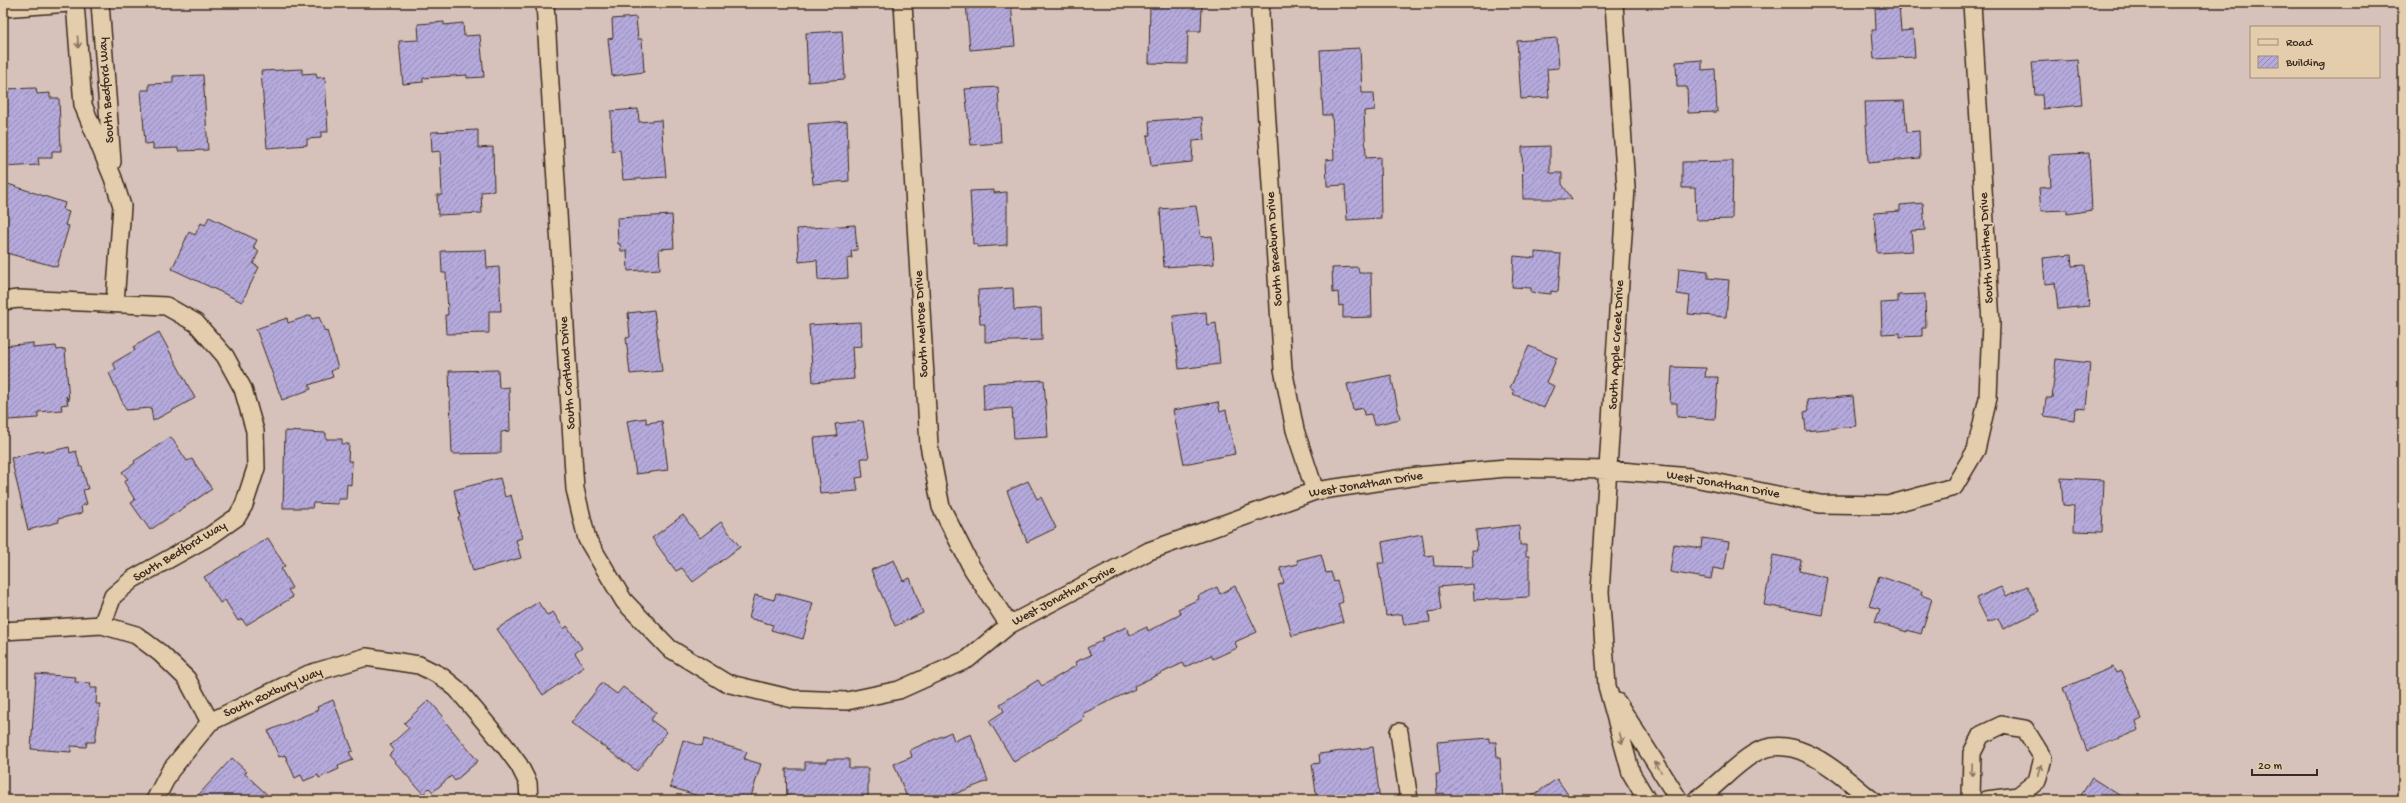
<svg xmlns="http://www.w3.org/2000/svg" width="2406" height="803" viewBox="0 0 2406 803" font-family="'Gochi Hand',sans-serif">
<defs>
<pattern id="building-hatch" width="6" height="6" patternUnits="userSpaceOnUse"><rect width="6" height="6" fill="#b5aadb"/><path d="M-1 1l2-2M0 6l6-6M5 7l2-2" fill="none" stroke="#948bb1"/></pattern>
</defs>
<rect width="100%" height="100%" fill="#d6c2bb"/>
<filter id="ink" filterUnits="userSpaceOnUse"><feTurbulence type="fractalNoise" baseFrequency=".025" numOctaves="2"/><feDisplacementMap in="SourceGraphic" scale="8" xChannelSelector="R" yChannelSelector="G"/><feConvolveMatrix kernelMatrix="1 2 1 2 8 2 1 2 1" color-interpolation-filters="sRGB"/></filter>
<g filter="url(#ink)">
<!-- building -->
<path fill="url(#building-hatch)" stroke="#3b2a1e" d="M 966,3 L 1011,3 L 1015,46 L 970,50 Z
M 1150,3 L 1202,5 L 1201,31 L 1188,31 L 1187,64 L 1149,63 Z
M 1899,6 L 1901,31 L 1913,30 L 1915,57 L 1874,59 L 1872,30 L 1876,30 L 1875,7 Z
M 636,17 L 638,39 L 642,39 L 644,72 L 612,76 L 608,39 L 613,38 L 612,19 Z
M 444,22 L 444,25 L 463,23 L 464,36 L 480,35 L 484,77 L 467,78 L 467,75 L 423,78 L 423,82 L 403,84 L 399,41 L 419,40 L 418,24 Z
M 842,31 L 845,79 L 808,82 L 806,33 Z
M 1557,38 L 1559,68 L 1547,69 L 1549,97 L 1521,99 L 1517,41 Z
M 1360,48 L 1362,93 L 1374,93 L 1375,110 L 1364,111 L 1366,158 L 1380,157 L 1381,218 L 1347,220 L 1345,185 L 1327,186 L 1326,160 L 1334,159 L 1332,115 L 1323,115 L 1320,50 Z
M 1702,60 L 1702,70 L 1715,69 L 1717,112 L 1688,113 L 1687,87 L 1677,87 L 1676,62 Z
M 2062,60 L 2063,61 L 2078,60 L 2082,105 L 2043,109 L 2042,95 L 2035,95 L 2032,62 Z
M 302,69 L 302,74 L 316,73 L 317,78 L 325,77 L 328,132 L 321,132 L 321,138 L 307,139 L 307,145 L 267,148 L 261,71 Z
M 203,75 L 208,150 L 178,151 L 178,148 L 153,149 L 153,143 L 145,144 L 141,90 L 149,90 L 149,84 L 173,83 L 173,76 Z
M 998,87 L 1001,143 L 971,145 L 965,89 Z
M 36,88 L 37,94 L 50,93 L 50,98 L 59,98 L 61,151 L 52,151 L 52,158 L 38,158 L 39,165 L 3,167 L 3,89 Z
M 1904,101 L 1907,132 L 1919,131 L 1920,158 L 1868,163 L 1865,102 Z
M 638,109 L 639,122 L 661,120 L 666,177 L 623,180 L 620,150 L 612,151 L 611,111 Z
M 1202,117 L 1204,140 L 1193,141 L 1192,162 L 1151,166 L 1147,135 L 1150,135 L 1149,121 Z
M 847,121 L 849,181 L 813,184 L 808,124 Z
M 478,130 L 478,148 L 493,147 L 494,191 L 481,192 L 482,213 L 438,215 L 437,195 L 442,195 L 440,151 L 432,152 L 431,132 Z
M 1550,146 L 1550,173 L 1562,173 L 1562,184 L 1572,199 L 1523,199 L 1522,147 Z
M 2089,153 L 2092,210 L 2067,214 L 2067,210 L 2041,211 L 2039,188 L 2051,187 L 2049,155 Z
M 1733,161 L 1732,219 L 1696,220 L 1695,188 L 1682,188 L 1682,162 Z
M 8,184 L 65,203 L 63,210 L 69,212 L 65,225 L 69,226 L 57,267 L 3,252 L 3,201 Z
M 994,190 L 994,193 L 1007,192 L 1007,245 L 977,247 L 977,244 L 973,244 L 970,191 Z
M 1923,203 L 1925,230 L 1911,231 L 1913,251 L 1877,253 L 1874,213 L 1900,211 L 1900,205 Z
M 1196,206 L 1201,237 L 1212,236 L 1214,264 L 1164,267 L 1160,209 Z
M 672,215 L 674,248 L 659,249 L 660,269 L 628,271 L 627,251 L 621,251 L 620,244 L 618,244 L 617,218 Z
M 209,217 L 257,240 L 253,248 L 259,251 L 253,264 L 259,267 L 242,302 L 172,269 L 189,232 L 195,235 L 201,223 L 205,225 Z
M 855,225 L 857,250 L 851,251 L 852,258 L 847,259 L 848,278 L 818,280 L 817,260 L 799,262 L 797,229 Z
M 486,250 L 487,268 L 499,267 L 501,311 L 489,311 L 489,333 L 446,334 L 445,315 L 448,315 L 446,273 L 442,273 L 441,251 Z
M 1535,252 L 1561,254 L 1558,292 L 1551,291 L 1551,294 L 1531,292 L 1531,288 L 1512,287 L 1514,256 L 1535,258 Z
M 2071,255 L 2072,266 L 2085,265 L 2089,306 L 2058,309 L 2055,283 L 2045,284 L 2043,258 Z
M 1358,267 L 1359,273 L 1371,273 L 1372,317 L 1343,318 L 1343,305 L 1339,306 L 1338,292 L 1333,293 L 1332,268 Z
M 1679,268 L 1708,271 L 1708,278 L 1729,280 L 1726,317 L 1688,314 L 1690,296 L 1677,294 Z
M 1013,288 L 1014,310 L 1041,308 L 1042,340 L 985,342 L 985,324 L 980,324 L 978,290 Z
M 1925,294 L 1926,328 L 1922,328 L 1922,336 L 1900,337 L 1900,333 L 1882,334 L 1881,303 L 1898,302 L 1898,295 Z
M 654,310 L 662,371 L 630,374 L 626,338 L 630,337 L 628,313 Z
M 1206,312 L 1207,325 L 1216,323 L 1220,364 L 1179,369 L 1173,316 Z
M 311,315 L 312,319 L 319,317 L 325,332 L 327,331 L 338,368 L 331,371 L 333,377 L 309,385 L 311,389 L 282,400 L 256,329 L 287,318 L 288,323 Z
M 860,322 L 861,346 L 852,347 L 854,379 L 813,382 L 809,325 Z
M 159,332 L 195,398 L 153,421 L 151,408 L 126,410 L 109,373 L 116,369 L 113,363 L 135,350 L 133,347 Z
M 33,343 L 33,348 L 56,346 L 57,350 L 65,349 L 69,401 L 66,396 L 68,404 L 61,405 L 62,410 L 38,412 L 38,418 L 8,420 L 3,346 Z
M 1529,346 L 1557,358 L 1546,382 L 1554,386 L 1544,408 L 1513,394 L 1514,391 L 1510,388 Z
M 2056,359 L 2090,363 L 2086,409 L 2075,408 L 2074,420 L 2044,416 L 2046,398 L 2052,398 Z
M 1672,367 L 1706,368 L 1705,377 L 1718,377 L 1715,419 L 1677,417 L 1677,403 L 1670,403 Z
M 498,370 L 499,388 L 509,387 L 510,431 L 501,432 L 501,453 L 452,454 L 449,371 Z
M 1391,375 L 1400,419 L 1374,425 L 1371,414 L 1364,415 L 1363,408 L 1353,410 L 1347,384 Z
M 1044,380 L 1048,437 L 1014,439 L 1012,408 L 984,410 L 983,383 Z
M 1853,396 L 1856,426 L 1806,431 L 1804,412 L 1808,411 L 1807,400 Z
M 1218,402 L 1220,412 L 1226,410 L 1235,454 L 1184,464 L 1173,410 Z
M 646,418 L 646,423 L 662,421 L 668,470 L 636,474 L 627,421 Z
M 863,421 L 869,458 L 861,458 L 863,477 L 856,478 L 858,491 L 820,494 L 814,438 L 837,436 L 835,424 Z
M 285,431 L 326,433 L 326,439 L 342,439 L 342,444 L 349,444 L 348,461 L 352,461 L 351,485 L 347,484 L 346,499 L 338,499 L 338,504 L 313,503 L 312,508 L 283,508 Z
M 171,437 L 187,461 L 192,459 L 212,489 L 150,530 L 131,503 L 135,500 L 124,482 L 128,479 L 122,472 L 135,463 L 134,461 Z
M 69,447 L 70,453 L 76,451 L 80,467 L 82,467 L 88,489 L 83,490 L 87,504 L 81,506 L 82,513 L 58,519 L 59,522 L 28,530 L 11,458 L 43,450 L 43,453 Z
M 500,478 L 505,497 L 511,495 L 522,538 L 516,540 L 521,558 L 473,571 L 458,517 L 460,516 L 454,490 Z
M 2061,478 L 2104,480 L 2102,532 L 2073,531 L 2074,506 L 2063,505 Z
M 1028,481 L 1037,499 L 1041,497 L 1056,528 L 1027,542 L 1007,491 Z
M 683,515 L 700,538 L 721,522 L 740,547 L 693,582 L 682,568 L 676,571 L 652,538 Z
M 1519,525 L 1520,545 L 1526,545 L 1526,556 L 1529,556 L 1529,597 L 1474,600 L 1473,584 L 1438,587 L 1441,610 L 1429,612 L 1430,622 L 1404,625 L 1402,614 L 1386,616 L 1378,563 L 1385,563 L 1382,542 L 1422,534 L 1425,556 L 1433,555 L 1434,566 L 1473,567 L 1472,550 L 1477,550 L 1476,530 Z
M 268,538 L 285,566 L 281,569 L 292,588 L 288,590 L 293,597 L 246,625 L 242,619 L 238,621 L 225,600 L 220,603 L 204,577 Z
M 1702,538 L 1729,542 L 1724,570 L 1713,568 L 1711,579 L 1670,572 L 1674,544 L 1701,548 Z
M 1321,554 L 1326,573 L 1331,572 L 1334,582 L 1337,581 L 1343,602 L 1338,604 L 1343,622 L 1292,636 L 1278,585 L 1284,583 L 1280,568 L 1298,564 L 1297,560 Z
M 1773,555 L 1801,560 L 1799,571 L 1828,578 L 1822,615 L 1764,605 Z
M 894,560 L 903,581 L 910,578 L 923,613 L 895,626 L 871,570 Z
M 1879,576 L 1922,591 L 1921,595 L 1932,599 L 1921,634 L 1907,630 L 1907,632 L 1875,622 L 1880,609 L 1869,606 Z
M 1235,586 L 1257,632 L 1235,642 L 1237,648 L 1213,659 L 1211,655 L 1185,667 L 1183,663 L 1134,686 L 1135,689 L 1082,714 L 1085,718 L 1014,762 L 989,721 L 1004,711 L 1000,704 L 1038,680 L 1042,686 L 1077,665 L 1075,662 L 1091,655 L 1087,648 L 1103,640 L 1102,638 L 1126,627 L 1130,635 L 1147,627 L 1148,631 L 1181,614 L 1178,609 L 1199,599 L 1198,596 L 1217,587 L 1220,594 Z
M 2027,586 L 2040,611 L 2003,629 L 1998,618 L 1988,622 L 1976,598 L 2001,587 L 2006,596 Z
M 776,593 L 813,603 L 803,639 L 771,630 L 773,625 L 749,618 L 755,595 L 774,600 Z
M 538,602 L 547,615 L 553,612 L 564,629 L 567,626 L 582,648 L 575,653 L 584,667 L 543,695 L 497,629 Z
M 2113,667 L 2116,673 L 2122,671 L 2142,719 L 2136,722 L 2139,730 L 2087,751 L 2063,688 Z
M 36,674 L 76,677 L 75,682 L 91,683 L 90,688 L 97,688 L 96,704 L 100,704 L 95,742 L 87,742 L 86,747 L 71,746 L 71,752 L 31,749 Z
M 602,683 L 617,694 L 623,687 L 656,712 L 651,720 L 667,732 L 637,771 L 571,723 Z
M 333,700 L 353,751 L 349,752 L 353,760 L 338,766 L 339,769 L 319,778 L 318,775 L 304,781 L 301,775 L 295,778 L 285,755 L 279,757 L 268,731 L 318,710 L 317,707 Z
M 429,700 L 443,716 L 442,718 L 478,761 L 455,781 L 451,776 L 433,792 L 429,788 L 423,794 L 389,755 L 394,750 L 390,745 L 409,728 L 404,723 Z
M 951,732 L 954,741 L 971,734 L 988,781 L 952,795 L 954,800 L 908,800 L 894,764 L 912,757 L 910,750 Z
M 1489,738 L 1489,742 L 1496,742 L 1497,758 L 1500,758 L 1503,800 L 1445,800 L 1444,793 L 1437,794 L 1436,774 L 1440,774 L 1437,742 Z
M 704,739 L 747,752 L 744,759 L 761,764 L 750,800 L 726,800 L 712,796 L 711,800 L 670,787 L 683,740 L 702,746 Z
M 1373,747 L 1380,800 L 1317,800 L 1312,764 L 1320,763 L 1319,754 Z
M 232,758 L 247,772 L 244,773 L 273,800 L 194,800 Z
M 827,759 L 849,759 L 849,768 L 868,768 L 868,800 L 787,800 L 786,769 L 805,769 L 805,762 L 827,762 Z
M 2092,778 L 2127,800 L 2078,800 Z
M 1557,779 L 1572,800 L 1526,800 Z"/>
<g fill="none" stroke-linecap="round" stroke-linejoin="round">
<!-- street casing -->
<g stroke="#3b2a1e" stroke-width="20">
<path id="street" d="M 75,3 L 83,105 L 113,178 L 122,206 L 115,303
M 100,3 L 112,162
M 545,3 L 575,489 L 587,539 L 624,601 L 669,648 L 726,683 L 793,699 L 847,701 L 899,690 L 968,659 L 1009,625 L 1149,551 L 1315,491 L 1418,476 L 1506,468 L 1609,470 L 1690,477 L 1820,504 L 1888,505 L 1954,487 L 1976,450 L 1988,398 L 1991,323 L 1972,3
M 903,3 L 929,445 L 941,507 L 972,568 L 1009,625
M 1261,3 L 1260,14 L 1283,369 L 1295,430 L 1315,491
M 1614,3 L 1626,188 L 1600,592 L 1607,686 L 1631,773 L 1647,800
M 3,8 L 69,3
M 3,301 L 18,299 L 166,306 L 196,323 L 225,356 L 243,389 L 255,431 L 256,468 L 244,505 L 237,517 L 210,536 L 133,579 L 113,596 L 102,625
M 3,631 L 102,625 L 136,635 L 160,653 L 187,679 L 210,722
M 1617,702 L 1679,800
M 1399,732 L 1409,800
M 155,800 L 170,771 L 210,722 L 309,674 L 366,657 L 419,665 L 441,676 L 457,689 L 505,746 L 519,765 L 528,783 L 529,800
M 1696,800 C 1716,787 1732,767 1753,754 C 1795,728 1841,776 1872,800
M 1971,800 L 1972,753 L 1981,735 L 2002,725 L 2025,729 L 2043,758 L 2037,781 L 2018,796 L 1987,800"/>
</g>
<!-- street -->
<use href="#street" stroke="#e4cdad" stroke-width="17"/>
</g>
<!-- one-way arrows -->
<defs><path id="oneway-shaft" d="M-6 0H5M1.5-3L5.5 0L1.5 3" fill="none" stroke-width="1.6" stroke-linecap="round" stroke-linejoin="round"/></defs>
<g stroke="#87735e">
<use href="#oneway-shaft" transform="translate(78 42) rotate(85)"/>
<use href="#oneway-shaft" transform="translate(1621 738) rotate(74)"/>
<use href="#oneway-shaft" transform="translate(1658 767) rotate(-122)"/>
<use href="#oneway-shaft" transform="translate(1972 770) rotate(92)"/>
<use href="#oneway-shaft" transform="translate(2040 770) rotate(-75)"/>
</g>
</g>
<g text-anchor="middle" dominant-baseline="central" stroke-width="3" stroke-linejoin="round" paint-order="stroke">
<!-- street labels -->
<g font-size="13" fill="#3b2a1e" stroke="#e4cdad">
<text transform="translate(107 90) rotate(-94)">South Bedford Way</text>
<text transform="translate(1987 248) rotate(-93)">South Whitney Drive</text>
<text transform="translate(1275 249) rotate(-94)">South Breaburn Drive</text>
<text transform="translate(922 324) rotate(-93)">South Melrose Drive</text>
<text transform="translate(1617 345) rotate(-87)">South Apple Creek Drive</text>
<text transform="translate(568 373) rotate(-94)">South Cortland Drive</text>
<text transform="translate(1366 485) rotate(-9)">West Jonathan Drive</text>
<text transform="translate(1723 485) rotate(10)">West Jonathan Drive</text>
<text transform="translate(180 552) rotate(-31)">South Bedford Way</text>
<text transform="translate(1064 596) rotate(-28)">West Jonathan Drive</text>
<text transform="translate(273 693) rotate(-24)">South Roxbury Way</text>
</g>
</g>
<!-- margin -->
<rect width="2406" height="803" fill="none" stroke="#e4cdad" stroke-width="16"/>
<rect x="8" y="8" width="2390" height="787" fill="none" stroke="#3b2a1e" stroke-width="1.5" filter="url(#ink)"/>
<!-- legend -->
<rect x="2250" y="26" width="130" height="52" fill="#e4cdad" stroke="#a08c74"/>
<rect x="2258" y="39" width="20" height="6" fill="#e4cdad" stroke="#a08c74"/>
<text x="2286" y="46" font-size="12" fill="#3b2a1e">Road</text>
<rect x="2258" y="56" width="20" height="12" fill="url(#building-hatch)" stroke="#a08c74"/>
<text x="2286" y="66" font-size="12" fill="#3b2a1e">Building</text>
<!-- scale -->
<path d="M2252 769v6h65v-6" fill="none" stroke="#3b2a1e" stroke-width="2"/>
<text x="2258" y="769" font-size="12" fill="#3b2a1e" stroke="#e4cdad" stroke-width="3" paint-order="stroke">20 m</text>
</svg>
